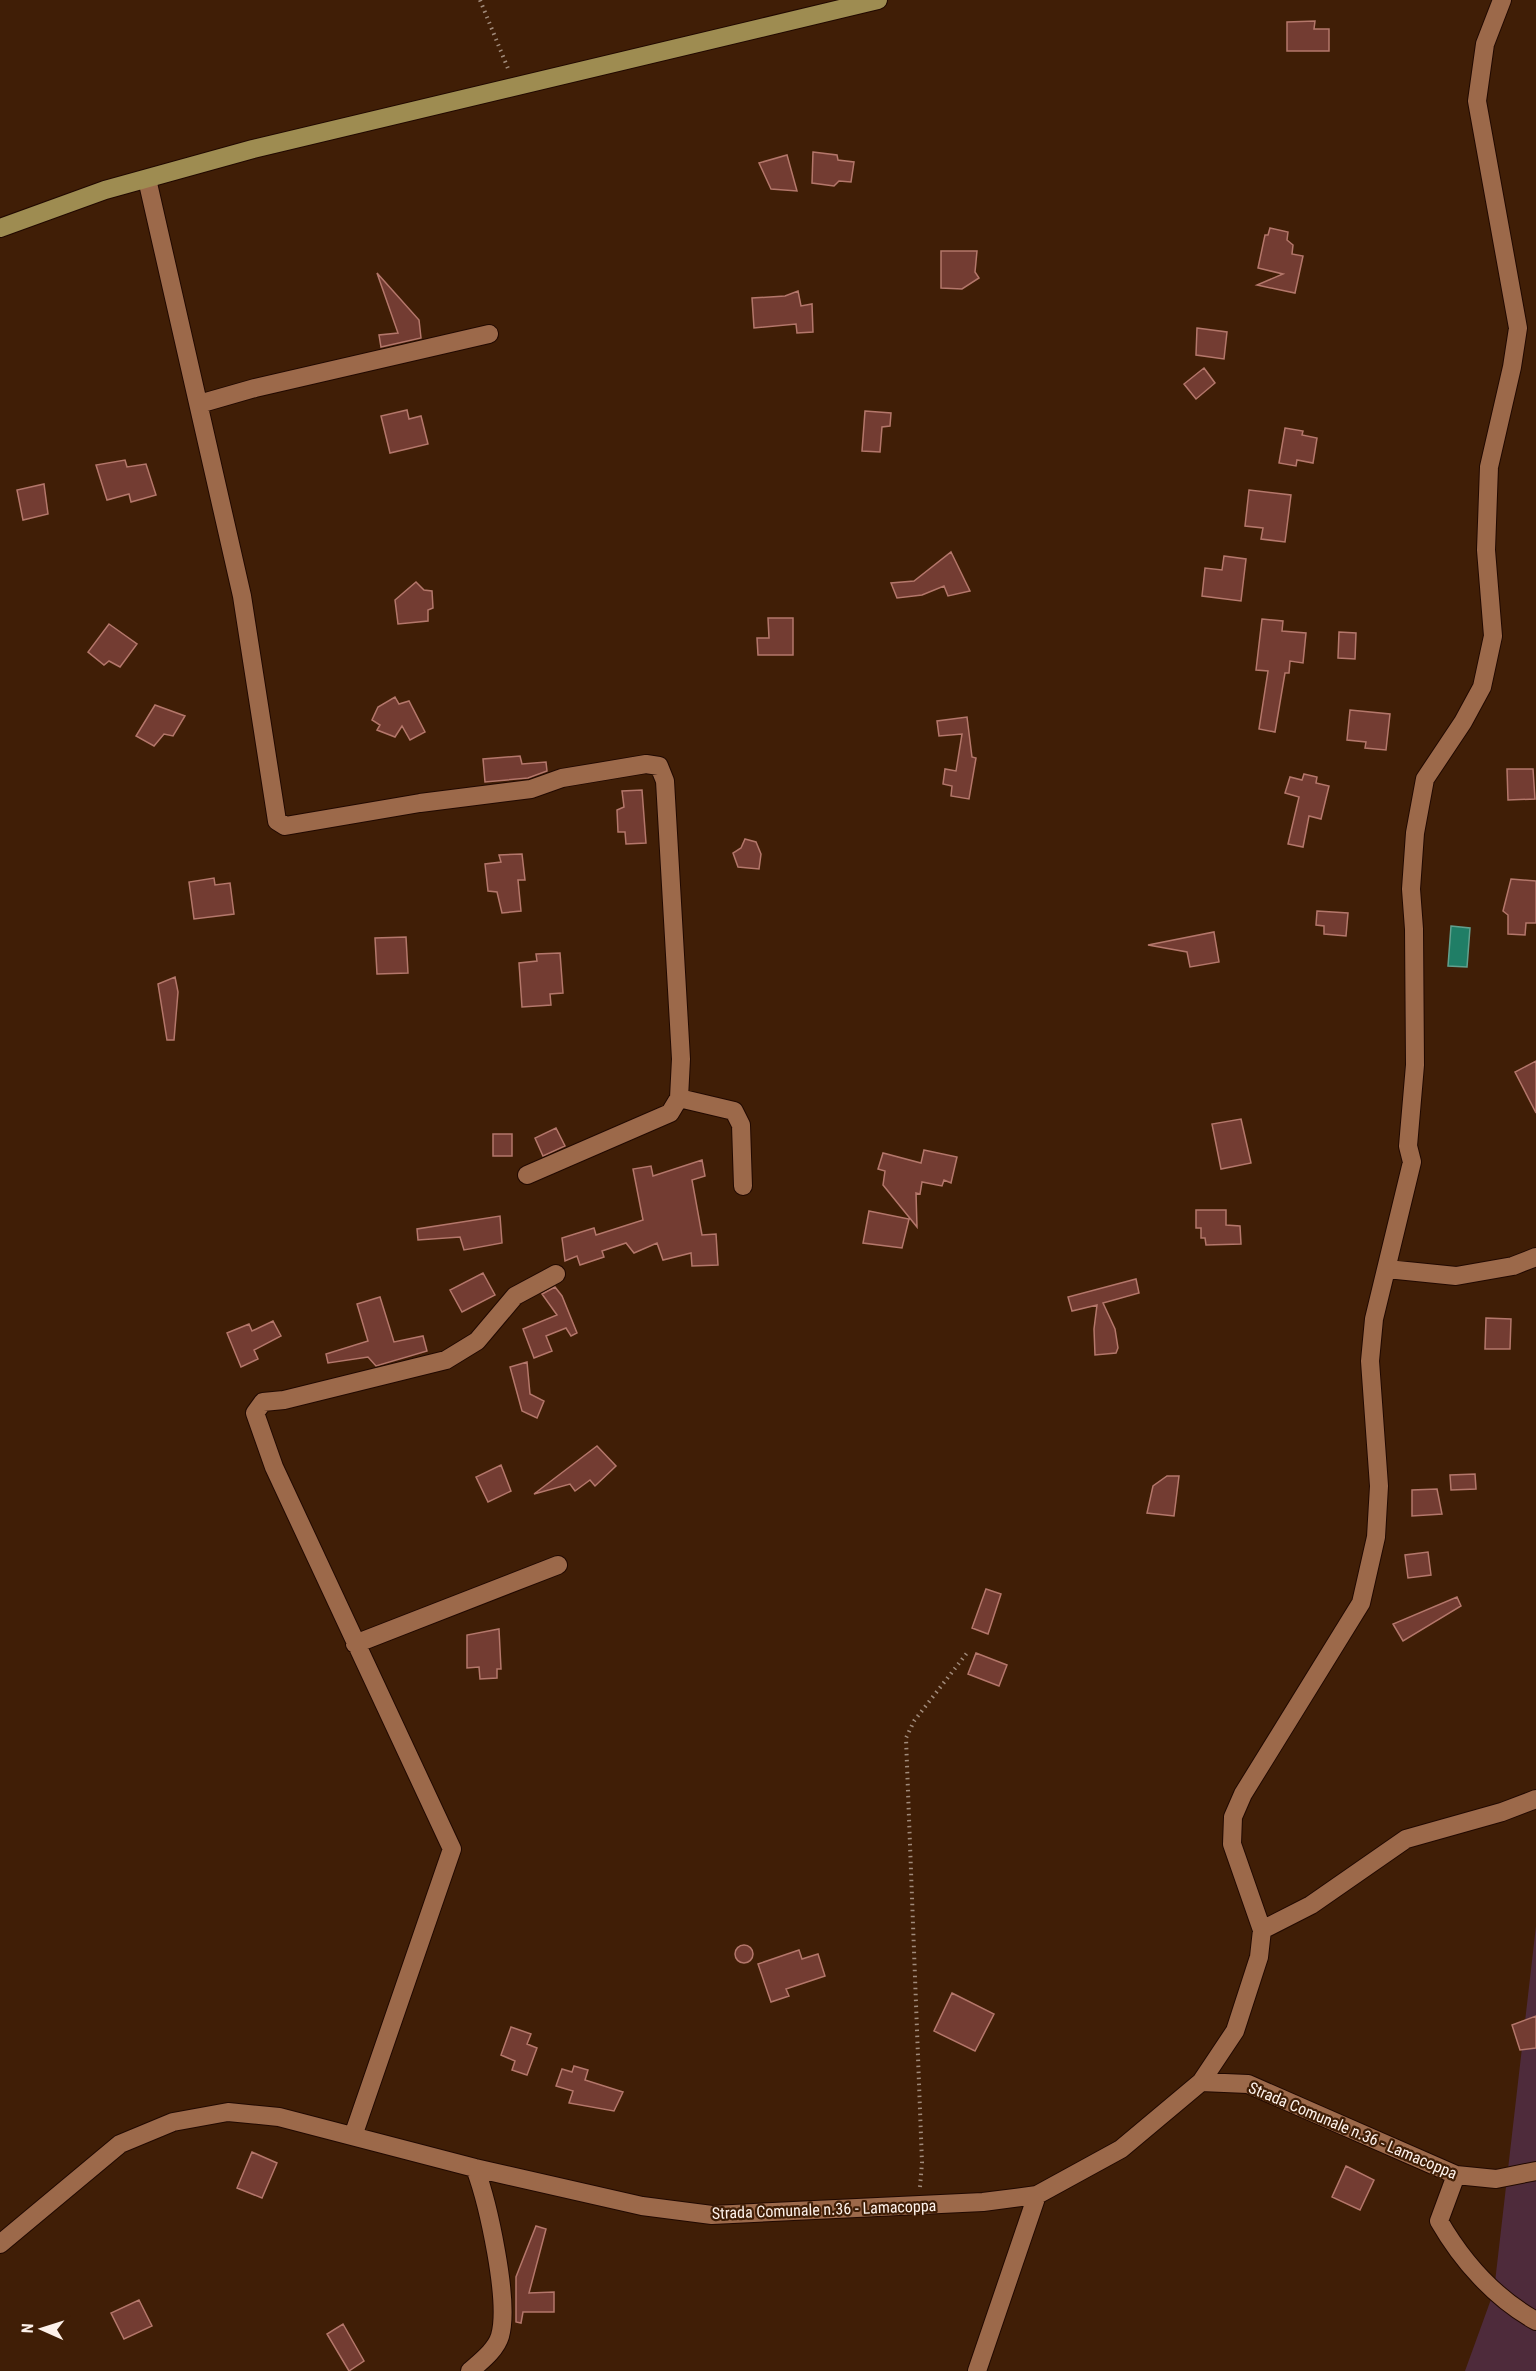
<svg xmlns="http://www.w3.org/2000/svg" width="1536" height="2371" font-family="'Roboto Condensed',sans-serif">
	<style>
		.green { fill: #4e2b3b }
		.water { fill: #207e66; stroke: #62a08e; stroke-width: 1.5 }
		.building { fill: #733c32; stroke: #b4776b; stroke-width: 1.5 }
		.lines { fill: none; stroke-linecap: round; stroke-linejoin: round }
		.minor-casing { stroke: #210900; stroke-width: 20 }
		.major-casing { stroke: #210900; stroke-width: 20 }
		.path { stroke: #a18b7b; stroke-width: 4; stroke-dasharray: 1.5 4.5; stroke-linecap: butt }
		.minor { stroke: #9c694a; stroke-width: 18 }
		.major { stroke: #9e8c51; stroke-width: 18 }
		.labels { text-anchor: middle; stroke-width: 4.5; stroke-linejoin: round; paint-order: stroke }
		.street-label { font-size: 16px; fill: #fdf1ea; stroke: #401e06 }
	</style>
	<rect width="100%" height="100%" fill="#401e06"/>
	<path class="green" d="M 1536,1926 L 1536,2371 L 1465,2371 L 1494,2291 Z"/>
	<path class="water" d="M 1451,926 L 1470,928 L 1467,967 L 1448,966 Z"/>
	<path class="building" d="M 1315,21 L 1314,29 L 1329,29 L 1329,51 L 1287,51 L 1287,22 Z
		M 813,152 L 837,155 L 838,160 L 854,162 L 851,182 L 839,181 L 834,186 L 812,183 Z
		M 787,155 L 797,191 L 771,189 L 759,163 Z
		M 1270,228 L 1288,232 L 1287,240 L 1293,245 L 1292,254 L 1303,256 L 1295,293 L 1257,285 L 1283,274 L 1258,268 L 1265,235 L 1268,235 Z
		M 941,251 L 977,251 L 975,272 L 979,278 L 962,289 L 941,288 Z
		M 377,273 L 419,320 L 421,338 L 381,347 L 379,335 L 398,333 Z
		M 798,291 L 801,306 L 812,304 L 813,332 L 797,333 L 796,324 L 754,328 L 752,298 L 785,296 Z
		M 1197,328 L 1227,332 L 1224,359 L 1196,355 Z
		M 1204,368 L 1215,383 L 1196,399 L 1184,384 Z
		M 407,410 L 409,419 L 421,416 L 428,444 L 390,453 L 381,416 Z
		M 865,411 L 891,413 L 890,426 L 882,427 L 880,452 L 862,451 Z
		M 1285,428 L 1303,431 L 1302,435 L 1317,438 L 1313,463 L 1297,460 L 1296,466 L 1279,463 Z
		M 125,460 L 127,467 L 146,464 L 156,495 L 131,502 L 129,494 L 107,500 L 96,465 Z
		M 44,484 L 48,514 L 23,520 L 17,490 Z
		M 1249,490 L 1291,495 L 1285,542 L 1261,539 L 1263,528 L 1245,526 Z
		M 951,552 L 970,591 L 948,596 L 944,586 L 922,595 L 897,598 L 891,583 L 914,581 Z
		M 1224,556 L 1246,559 L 1241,601 L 1202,596 L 1205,568 L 1222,570 Z
		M 416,582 L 424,590 L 432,591 L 433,608 L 428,610 L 428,621 L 398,624 L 395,600 Z
		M 768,618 L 793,618 L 793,655 L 758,655 L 757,638 L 769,638 Z
		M 1262,619 L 1283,621 L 1282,631 L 1306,633 L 1303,663 L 1290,661 L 1289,673 L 1285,673 L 1275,732 L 1259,729 L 1268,671 L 1256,670 Z
		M 109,624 L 137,644 L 120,667 L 109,661 L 104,665 L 88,652 Z
		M 1339,632 L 1356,633 L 1355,659 L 1338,658 Z
		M 395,697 L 399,704 L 409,701 L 425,732 L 410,740 L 402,726 L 395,737 L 377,730 L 380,725 L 372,720 L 378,707 Z
		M 155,705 L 185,716 L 173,736 L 164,734 L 154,746 L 136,736 Z
		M 1350,710 L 1390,714 L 1386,750 L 1365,748 L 1366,742 L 1347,740 Z
		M 967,717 L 972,757 L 976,758 L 969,799 L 951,796 L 952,786 L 943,784 L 945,769 L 956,771 L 962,734 L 939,736 L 937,721 Z
		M 520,756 L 522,764 L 546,762 L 547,771 L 528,778 L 485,782 L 483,759 Z
		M 1507,769 L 1533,769 L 1535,799 L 1508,800 Z
		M 1304,774 L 1317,777 L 1316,783 L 1329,786 L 1321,819 L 1309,816 L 1303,847 L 1288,844 L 1299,797 L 1285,793 L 1290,777 L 1302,780 Z
		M 642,790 L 646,843 L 626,844 L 625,832 L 618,832 L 617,810 L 624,807 L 622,791 Z
		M 745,839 L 756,842 L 761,854 L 759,869 L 738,867 L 733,853 L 741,848 Z
		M 522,854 L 525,880 L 518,880 L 521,911 L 502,913 L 497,892 L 488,891 L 485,864 L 501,862 L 499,855 Z
		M 214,878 L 215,885 L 230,883 L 234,914 L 194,919 L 189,882 Z
		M 1511,879 L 1536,881 L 1536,923 L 1526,923 L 1525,935 L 1508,934 L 1508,915 L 1503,911 Z
		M 1317,911 L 1348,913 L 1346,936 L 1324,934 L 1324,926 L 1316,925 Z
		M 1214,932 L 1219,962 L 1190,967 L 1187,952 L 1148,945 Z
		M 406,937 L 408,973 L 377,974 L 375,938 Z
		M 560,953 L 563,993 L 550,994 L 551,1005 L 522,1007 L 519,963 L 537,961 L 536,954 Z
		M 175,977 L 178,992 L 174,1040 L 167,1040 L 158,984 Z
		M 1536,1061 L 1536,1113 L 1515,1072 Z
		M 1241,1119 L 1251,1163 L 1221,1169 L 1212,1124 Z
		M 556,1128 L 565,1146 L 543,1156 L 535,1138 Z
		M 493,1134 L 512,1134 L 512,1156 L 493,1156 Z
		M 924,1150 L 957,1157 L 951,1183 L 944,1180 L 942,1186 L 922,1182 L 920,1194 L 916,1193 L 917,1227 L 883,1185 L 885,1171 L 878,1169 L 883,1153 L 921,1163 Z
		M 702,1160 L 705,1176 L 692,1180 L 702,1235 L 716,1234 L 718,1265 L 692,1266 L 691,1253 L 663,1260 L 657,1243 L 634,1253 L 626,1243 L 602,1251 L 604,1257 L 580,1265 L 577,1256 L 565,1261 L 562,1238 L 594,1228 L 596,1235 L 643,1220 L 633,1169 L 651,1166 L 653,1176 Z
		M 1196,1210 L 1226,1210 L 1226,1225 L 1240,1226 L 1241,1244 L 1206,1245 L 1205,1238 L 1201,1238 L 1201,1228 L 1196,1228 Z
		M 869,1211 L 909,1219 L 902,1248 L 863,1243 Z
		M 500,1216 L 502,1243 L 464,1250 L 460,1237 L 418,1240 L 417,1229 Z
		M 483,1273 L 495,1295 L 462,1312 L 450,1290 Z
		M 1136,1279 L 1139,1293 L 1103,1303 L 1115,1329 L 1118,1348 L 1116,1353 L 1095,1355 L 1094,1329 L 1097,1305 L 1072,1311 L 1068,1297 Z
		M 555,1287 L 562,1296 L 577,1333 L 571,1336 L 566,1328 L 546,1336 L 552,1351 L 534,1358 L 523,1329 L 557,1315 L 542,1294 Z
		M 380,1297 L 394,1342 L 423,1336 L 427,1351 L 376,1366 L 368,1357 L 328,1363 L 326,1354 L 368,1341 L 357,1304 Z
		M 1486,1318 L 1511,1319 L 1510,1349 L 1485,1349 Z
		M 273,1321 L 281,1336 L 254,1350 L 258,1359 L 241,1367 L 227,1333 L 249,1324 L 252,1331 Z
		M 527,1362 L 530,1394 L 544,1401 L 537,1418 L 522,1411 L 510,1367 Z
		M 597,1446 L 616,1466 L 595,1486 L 590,1480 L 575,1491 L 570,1484 L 534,1494 Z
		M 501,1465 L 511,1491 L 488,1502 L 476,1477 Z
		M 1475,1474 L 1476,1489 L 1451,1490 L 1450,1475 Z
		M 1167,1476 L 1179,1476 L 1174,1516 L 1147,1513 L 1153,1486 Z
		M 1437,1489 L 1442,1514 L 1412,1516 L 1412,1490 Z
		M 1428,1552 L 1431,1575 L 1408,1578 L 1405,1555 Z
		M 986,1589 L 1001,1594 L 988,1634 L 972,1628 Z
		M 1457,1597 L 1461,1606 L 1403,1641 L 1393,1624 Z
		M 499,1629 L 501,1669 L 497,1669 L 497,1678 L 480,1679 L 479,1667 L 467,1668 L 467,1635 Z
		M 976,1653 L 1007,1665 L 999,1686 L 968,1674 Z
		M735 1954a9 9 0 1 1 18 0a9 9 0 1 1-18 0Z
		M 799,1950 L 802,1959 L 818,1954 L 825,1976 L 786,1989 L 789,1996 L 771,2002 L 758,1964 Z
		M 952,1993 L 994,2014 L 975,2051 L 934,2031 Z
		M 1536,2016 L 1536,2048 L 1520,2050 L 1512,2025 Z
		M 511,2027 L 531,2034 L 527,2044 L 537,2048 L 527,2075 L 512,2070 L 515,2061 L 501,2055 Z
		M 574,2066 L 588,2070 L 585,2080 L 623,2092 L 614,2111 L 569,2103 L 573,2091 L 556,2086 L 562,2069 L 572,2072 Z
		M 252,2152 L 277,2163 L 262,2198 L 237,2188 Z
		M 1346,2166 L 1374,2180 L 1360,2210 L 1332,2197 Z
		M 536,2226 L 546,2229 L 529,2293 L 554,2292 L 554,2312 L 523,2312 L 521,2323 L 516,2322 L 516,2277 Z
		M 139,2300 L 152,2326 L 124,2339 L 111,2313 Z
		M 343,2324 L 364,2361 L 349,2371 L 327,2334 Z"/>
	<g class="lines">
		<defs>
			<path id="minor" d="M 147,179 L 242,596 L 277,821 L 285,826 L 420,803 L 531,789 L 562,778 L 646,764 L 659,766 L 665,781 L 681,1059 L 679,1098 L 670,1113 L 527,1175
				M 199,404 L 255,388 L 489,334
				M 679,1098 L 734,1111 L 741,1125 L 743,1186
				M 1387,1269 L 1456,1276 L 1513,1266 L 1536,1257
				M 355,1644 L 558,1565
				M 1262,1930 L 1311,1905 L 1406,1839 L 1502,1812 L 1536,1799
				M 1201,2082 L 1248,2084 L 1456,2175 L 1496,2179 L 1536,2171
				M 353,2136 L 452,1849 L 274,1467 L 255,1413 L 263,1402 L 284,1400 L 446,1360 L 477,1341 L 515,1296 L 556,1274
				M 1456,2175 L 1439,2221 C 1462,2261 1495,2298 1536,2321
				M 0,2244 L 120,2144 L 173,2122 L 228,2112 L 279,2117 L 475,2168 L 642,2206 L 712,2215 L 983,2202 L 1037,2195 L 1121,2149 L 1201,2082 L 1235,2031 L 1259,1957 L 1262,1930 L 1232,1844 L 1233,1817 L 1243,1794 L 1361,1603 L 1376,1537 L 1379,1486 L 1370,1361 L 1374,1319 L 1412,1162 L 1408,1146 L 1415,1065 L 1414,929 L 1411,889 L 1415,833 L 1425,779 L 1463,722 L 1482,687 L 1493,636 L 1486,550 L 1489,467 L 1512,367 L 1518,328 L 1477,101 L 1485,44 L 1502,0
				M 470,2371 C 480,2362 496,2350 500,2336 C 510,2301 488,2203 475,2168
				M 977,2371 L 1037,2195"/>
			<path id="major" d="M 0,228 L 105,190 L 253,149 L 878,0"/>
		</defs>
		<use href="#minor" class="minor-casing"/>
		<use href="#major" class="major-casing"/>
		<path class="path" d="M 480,0 L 509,71
			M 920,2187 L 922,2163 L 906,1738 L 914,1721 L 967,1653"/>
		<use href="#minor" class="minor"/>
		<use href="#major" class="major"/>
	</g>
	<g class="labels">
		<g class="street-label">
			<text transform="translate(1353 2130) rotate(23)" y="6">Strada Comunale n.36 - Lamacoppa</text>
			<text transform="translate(824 2209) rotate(-2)" y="6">Strada Comunale n.36 - Lamacoppa</text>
		</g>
	</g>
	<g transform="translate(42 2329) rotate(273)" stroke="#401e06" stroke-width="4.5" paint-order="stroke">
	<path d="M0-4.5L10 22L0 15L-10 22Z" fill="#fdf1ea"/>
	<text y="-9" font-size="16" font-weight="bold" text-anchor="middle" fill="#fdf1ea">N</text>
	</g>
</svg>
